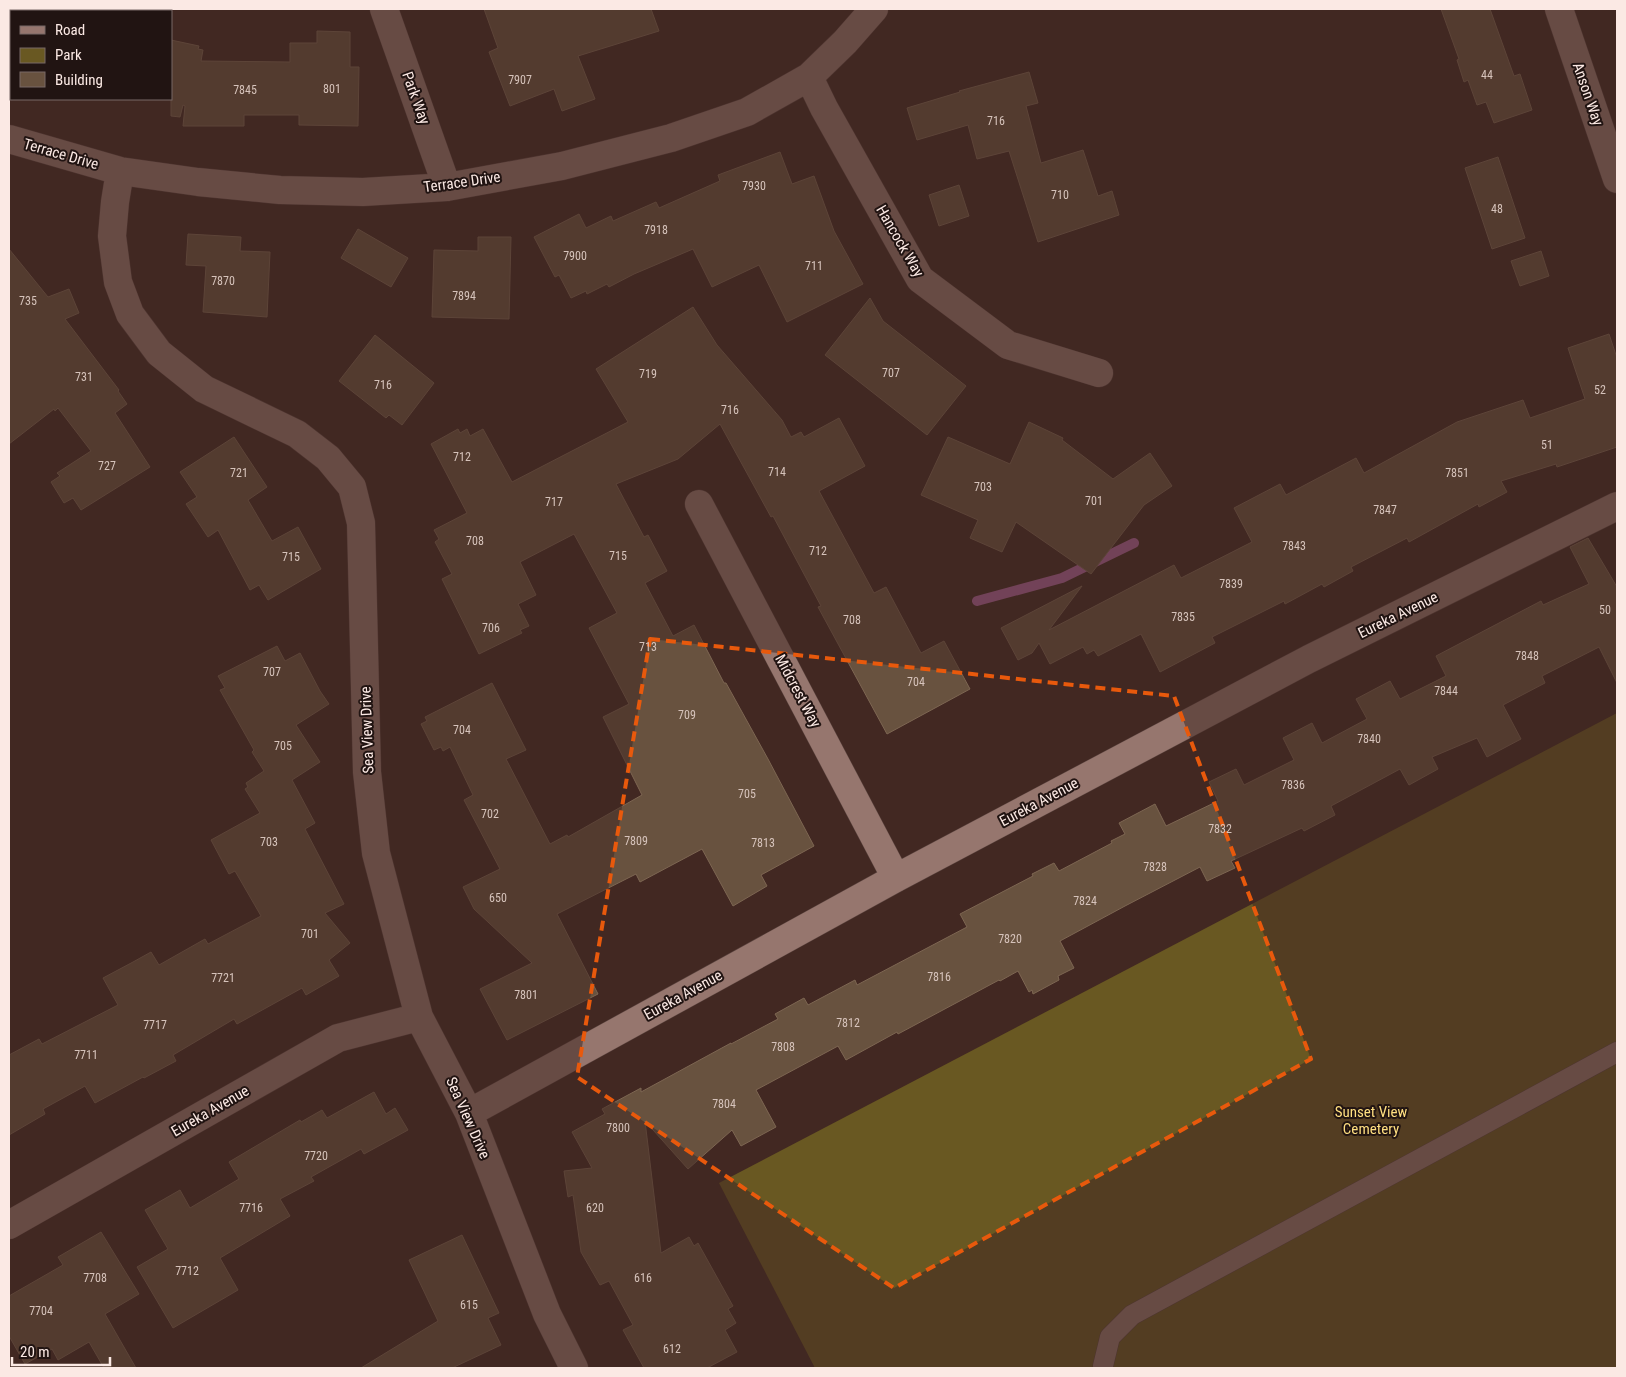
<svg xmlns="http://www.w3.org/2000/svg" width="1626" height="1377" font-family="'Roboto Condensed',sans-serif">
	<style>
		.green { fill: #695822 }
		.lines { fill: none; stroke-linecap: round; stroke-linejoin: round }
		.stream { stroke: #ad639a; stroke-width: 10 }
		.building { fill: #68523f; stroke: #7d6652 }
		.lane-casing { stroke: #5b443f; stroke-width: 21 }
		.street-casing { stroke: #5b443f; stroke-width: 29 }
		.lane { stroke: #96766e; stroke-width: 20 }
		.street { stroke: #96766e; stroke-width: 28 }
		.marked { fill: none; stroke: #e8590c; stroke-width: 4; stroke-dasharray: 10 6; stroke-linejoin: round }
		.labels { text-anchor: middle; stroke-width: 4; stroke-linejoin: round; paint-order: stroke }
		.number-label { font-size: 12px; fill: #d6c3bb }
		.street-label { font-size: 15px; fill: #fbe9e4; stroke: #211412 }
		.park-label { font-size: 15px; fill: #ffdf81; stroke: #211412 }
	</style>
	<rect width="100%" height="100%" fill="#422822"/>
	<path class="green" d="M 1617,713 L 1617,1368 L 815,1368 L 719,1183 Z"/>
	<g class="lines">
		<path class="stream" d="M 977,601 L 1062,578 L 1134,543"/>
	</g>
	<path class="building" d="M 484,9 L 651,9 L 659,31 L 578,56 L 595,99 L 562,111 L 554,89 L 510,106 L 489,52 L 498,48 Z
		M 1441,9 L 1490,9 L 1514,76 L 1520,74 L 1532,110 L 1494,123 L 1486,102 L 1477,105 L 1468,80 L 1464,82 L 1457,60 L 1459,59 Z
		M 317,31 L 350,32 L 350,67 L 359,67 L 358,126 L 299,125 L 299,115 L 244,115 L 244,126 L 183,126 L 185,106 L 183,105 L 180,117 L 171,116 L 171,40 L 199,46 L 198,49 L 203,50 L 201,61 L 290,62 L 290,43 L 317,43 Z
		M 1029,72 L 1038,103 L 1026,106 L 1041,163 L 1083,150 L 1098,196 L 1112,191 L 1119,215 L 1038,242 L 1009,151 L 977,159 L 968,125 L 917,140 L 907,108 L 960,92 L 959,91 Z
		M 780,152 L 792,184 L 814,176 L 834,231 L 863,284 L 787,322 L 759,265 L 712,287 L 693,249 L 634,274 L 609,287 L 607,284 L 587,294 L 586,291 L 571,298 L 559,275 L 555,277 L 534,237 L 579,214 L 586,228 L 611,216 L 613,221 L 656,202 L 659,208 L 720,181 L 718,175 Z
		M 1498,157 L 1525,238 L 1492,249 L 1465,168 Z
		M 959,185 L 969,216 L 939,226 L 929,195 Z
		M 358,229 L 408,258 L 391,287 L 341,258 Z
		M 188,234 L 241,237 L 240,251 L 270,252 L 267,317 L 203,312 L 206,266 L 186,265 Z
		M 478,237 L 511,237 L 509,319 L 432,317 L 434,250 L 478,251 Z
		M 9,249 L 48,297 L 69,289 L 79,313 L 65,319 L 119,390 L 118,391 L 127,404 L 115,413 L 150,467 L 81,510 L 73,498 L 64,503 L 51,482 L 60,476 L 57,473 L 91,451 L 58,408 L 55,411 L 54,409 L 9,444 Z
		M 1541,251 L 1549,276 L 1520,286 L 1511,261 Z
		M 870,298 L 883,321 L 966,386 L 927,435 L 825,355 Z
		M 693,307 L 717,345 L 782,420 L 791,437 L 801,432 L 804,437 L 839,418 L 865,466 L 819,491 L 874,593 L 886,587 L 921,653 L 944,641 L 970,689 L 887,734 L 818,607 L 821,606 L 773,516 L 771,517 L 720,424 L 678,459 L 616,484 L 644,537 L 648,535 L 667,571 L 645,583 L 673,636 L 694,625 L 724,683 L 726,683 L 768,759 L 814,846 L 761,875 L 767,886 L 733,906 L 702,849 L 640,882 L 636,874 L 557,914 L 598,994 L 507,1040 L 480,989 L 532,963 L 474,909 L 463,887 L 500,869 L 464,800 L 473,795 L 450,747 L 443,751 L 441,747 L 434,750 L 421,724 L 427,721 L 425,717 L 492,683 L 526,750 L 506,759 L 550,844 L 567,835 L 568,837 L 642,795 L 603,717 L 629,704 L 589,628 L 617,613 L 574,534 L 520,562 L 536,595 L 518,604 L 529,626 L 520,630 L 522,633 L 479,654 L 442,579 L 452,574 L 435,542 L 439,539 L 434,530 L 467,513 L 431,444 L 458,429 L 460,433 L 467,429 L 470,436 L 483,429 L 512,482 L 628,422 L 596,369 Z
		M 1609,334 L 1617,358 L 1617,447 L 1557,467 L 1556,464 L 1501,481 L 1507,492 L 1479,507 L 1478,504 L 1409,542 L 1407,538 L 1351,567 L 1353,571 L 1324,587 L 1322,584 L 1285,604 L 1284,601 L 1212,637 L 1215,643 L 1160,672 L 1141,634 L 1098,656 L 1094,650 L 1087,654 L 1083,647 L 1050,664 L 1039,643 L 1032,653 L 1018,660 L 1001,628 L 1082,586 L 1049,630 L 1174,565 L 1181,578 L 1252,542 L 1234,508 L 1280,484 L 1286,495 L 1356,458 L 1364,473 L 1457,422 L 1523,400 L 1530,418 L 1585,399 L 1568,348 Z
		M 375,335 L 434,383 L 402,425 L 389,415 L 386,418 L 339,381 Z
		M 1029,422 L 1063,438 L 1062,440 L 1113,479 L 1150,453 L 1172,486 L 1144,505 L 1091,574 L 1016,522 L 1002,552 L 970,538 L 978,520 L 921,495 L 948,437 L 1010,464 Z
		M 234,437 L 267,487 L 248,500 L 272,541 L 298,527 L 321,569 L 268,600 L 259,585 L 250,590 L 218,530 L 208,537 L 186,504 L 197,497 L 180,472 Z
		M 1588,538 L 1617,587 L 1617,683 L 1599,647 L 1542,676 L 1545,683 L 1503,705 L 1521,739 L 1487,757 L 1477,738 L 1432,757 L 1438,769 L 1409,785 L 1400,769 L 1331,806 L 1335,815 L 1304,831 L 1302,828 L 1231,861 L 1235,868 L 1207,881 L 1200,867 L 1125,906 L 1060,941 L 1074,968 L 1058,976 L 1059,980 L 1033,994 L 1032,990 L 1029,992 L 1018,971 L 1000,981 L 999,980 L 898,1034 L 897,1032 L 846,1060 L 838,1046 L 756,1090 L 776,1127 L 741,1146 L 732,1130 L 688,1169 L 645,1121 L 661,1253 L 689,1237 L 694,1246 L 698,1243 L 733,1306 L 728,1309 L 736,1323 L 725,1330 L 737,1352 L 707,1368 L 644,1368 L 623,1330 L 633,1325 L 609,1281 L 600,1285 L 581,1252 L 573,1195 L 568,1197 L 564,1171 L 592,1168 L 572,1132 L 605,1114 L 602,1109 L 641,1088 L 641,1092 L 731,1043 L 731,1044 L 778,1019 L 775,1014 L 804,998 L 808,1005 L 855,980 L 857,985 L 967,927 L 960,914 L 1033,876 L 1032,874 L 1054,863 L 1059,871 L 1112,843 L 1111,841 L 1125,834 L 1119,823 L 1155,804 L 1166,826 L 1218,801 L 1209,782 L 1236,769 L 1244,785 L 1294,760 L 1283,738 L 1312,723 L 1322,743 L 1367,719 L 1356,699 L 1390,681 L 1400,699 L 1446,676 L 1436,656 L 1541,601 L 1543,605 L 1589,584 L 1570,547 Z
		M 277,646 L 285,661 L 300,653 L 320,691 L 329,704 L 296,725 L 320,762 L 292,780 L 315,823 L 305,829 L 344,904 L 325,913 L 350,943 L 329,960 L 339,976 L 306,995 L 302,988 L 237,1024 L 234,1019 L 173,1055 L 176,1061 L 144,1078 L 143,1077 L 95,1103 L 85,1086 L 43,1109 L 45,1114 L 9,1135 L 9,1055 L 39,1039 L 42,1044 L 118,1005 L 103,978 L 133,962 L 151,952 L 159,965 L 205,939 L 208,944 L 261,916 L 235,871 L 229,874 L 211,840 L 260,813 L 245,789 L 248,787 L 246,783 L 264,771 L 252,752 L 254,750 L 220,690 L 225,688 L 218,676 Z
		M 374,1092 L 386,1114 L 395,1108 L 408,1130 L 364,1154 L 361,1149 L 311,1177 L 314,1181 L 280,1199 L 290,1216 L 220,1258 L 238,1290 L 173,1328 L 137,1267 L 168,1249 L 145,1210 L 180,1190 L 190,1208 L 239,1179 L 229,1162 L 300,1120 L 301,1122 L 322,1110 L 327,1118 Z
		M 101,1232 L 139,1294 L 105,1314 L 136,1368 L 104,1368 L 89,1342 L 58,1360 L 52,1349 L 25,1364 L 9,1336 L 9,1296 L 63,1265 L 58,1257 Z
		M 462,1235 L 499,1313 L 488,1318 L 501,1345 L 452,1368 L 361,1368 L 438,1321 L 409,1260 Z"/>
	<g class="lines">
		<defs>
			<path id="lane" d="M 1103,1366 L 1110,1337 L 1132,1315 L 1617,1052"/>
			<path id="street" d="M 384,9 L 447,187
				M 1559,9 L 1617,179
				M 809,77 L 824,108 L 920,279 L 1008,345 L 1099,373
				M 9,139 L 120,171 L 198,182 L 280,190 L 363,192 L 447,187 L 562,166 L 671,138 L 747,112 L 809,77 L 845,42 L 874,9
				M 120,171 L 115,202 L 112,236 L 118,282 L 130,314 L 159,353 L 204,389 L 297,434 L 328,458 L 352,487 L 361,523 L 367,772 L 376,853 L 419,1017 L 469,1113 L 547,1314 L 574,1368
				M 699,504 L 896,878
				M 469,1113 L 896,878 L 1309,659 L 1617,506
				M 9,1225 L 338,1038 L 419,1017"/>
		</defs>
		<use href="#lane" class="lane-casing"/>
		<use href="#street" class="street-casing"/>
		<use href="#lane" class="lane"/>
		<use href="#street" class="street"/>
	</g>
	<path d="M0 0H1626V1377H0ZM 650,639 L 1174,696 L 1311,1059 L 894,1288 L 577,1077 Z" fill="#422822" fill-opacity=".55" fill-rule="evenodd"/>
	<path class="marked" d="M 650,639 L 1174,696 L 1311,1059 L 894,1288 L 577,1077 Z"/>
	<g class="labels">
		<g class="number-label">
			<text x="1487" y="79">44</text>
			<text x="520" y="84">7907</text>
			<text x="332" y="93">801</text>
			<text x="245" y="94">7845</text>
			<text x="996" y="125">716</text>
			<text x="754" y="190">7930</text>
			<text x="1060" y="199">710</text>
			<text x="1497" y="213">48</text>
			<text x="656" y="234">7918</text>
			<text x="575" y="260">7900</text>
			<text x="814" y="270">711</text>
			<text x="223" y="285">7870</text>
			<text x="464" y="300">7894</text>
			<text x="28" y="305">735</text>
			<text x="891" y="377">707</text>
			<text x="648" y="378">719</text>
			<text x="84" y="381">731</text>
			<text x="383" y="389">716</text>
			<text x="1600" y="394">52</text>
			<text x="730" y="414">716</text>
			<text x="1547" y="449">51</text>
			<text x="462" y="461">712</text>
			<text x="107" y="470">727</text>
			<text x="777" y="476">714</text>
			<text x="239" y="477">721</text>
			<text x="1457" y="477">7851</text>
			<text x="983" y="491">703</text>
			<text x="1094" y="505">701</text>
			<text x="554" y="506">717</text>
			<text x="1385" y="514">7847</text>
			<text x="475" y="545">708</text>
			<text x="1294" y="550">7843</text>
			<text x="818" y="555">712</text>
			<text x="618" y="560">715</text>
			<text x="291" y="561">715</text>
			<text x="1231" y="588">7839</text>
			<text x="1605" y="614">50</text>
			<text x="1183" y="621">7835</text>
			<text x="852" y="624">708</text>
			<text x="491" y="632">706</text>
			<text x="648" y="651">713</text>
			<text x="1527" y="660">7848</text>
			<text x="272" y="676">707</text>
			<text x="916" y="686">704</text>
			<text x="1446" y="695">7844</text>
			<text x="687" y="719">709</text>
			<text x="462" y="734">704</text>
			<text x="1369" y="743">7840</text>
			<text x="283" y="750">705</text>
			<text x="1293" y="789">7836</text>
			<text x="747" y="798">705</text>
			<text x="490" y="818">702</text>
			<text x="1220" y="833">7832</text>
			<text x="636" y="845">7809</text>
			<text x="269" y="846">703</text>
			<text x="763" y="847">7813</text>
			<text x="1155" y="871">7828</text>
			<text x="498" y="902">650</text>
			<text x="1085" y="905">7824</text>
			<text x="310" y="938">701</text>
			<text x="1010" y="943">7820</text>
			<text x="939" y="981">7816</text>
			<text x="223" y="982">7721</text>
			<text x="526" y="999">7801</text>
			<text x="848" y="1027">7812</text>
			<text x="155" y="1029">7717</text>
			<text x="783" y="1051">7808</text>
			<text x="86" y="1059">7711</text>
			<text x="724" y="1108">7804</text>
			<text x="618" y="1132">7800</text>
			<text x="316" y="1160">7720</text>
			<text x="251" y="1212">7716</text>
			<text x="595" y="1212">620</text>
			<text x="187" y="1275">7712</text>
			<text x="95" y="1282">7708</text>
			<text x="643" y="1282">616</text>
			<text x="469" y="1309">615</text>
			<text x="41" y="1315">7704</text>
			<text x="672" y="1353">612</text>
		</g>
		<g class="street-label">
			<text transform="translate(1588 94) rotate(71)" y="5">Anson Way</text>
			<text transform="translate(416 98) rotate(70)" y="5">Park Way</text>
			<text transform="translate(61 154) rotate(16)" y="5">Terrace Drive</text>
			<text transform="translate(462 182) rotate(-8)" y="5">Terrace Drive</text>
			<text transform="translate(900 241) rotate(60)" y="5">Hancock Way</text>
			<text transform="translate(1398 615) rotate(-26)" y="5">Eureka Avenue</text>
			<text transform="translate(798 691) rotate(62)" y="5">Midcrest Way</text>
			<text transform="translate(367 730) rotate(-92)" y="5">Sea View Drive</text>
			<text transform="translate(1039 802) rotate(-28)" y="5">Eureka Avenue</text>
			<text transform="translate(683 995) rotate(-29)" y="5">Eureka Avenue</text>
			<text transform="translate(210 1111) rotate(-30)" y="5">Eureka Avenue</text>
			<text transform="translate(468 1118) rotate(66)" y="5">Sea View Drive</text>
		</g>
		<g class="park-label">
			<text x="1371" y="1117">Sunset View<tspan x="1371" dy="17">Cemetery</tspan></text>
		</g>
	</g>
	<rect width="1626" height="1377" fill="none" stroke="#fbe9e4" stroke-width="20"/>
	<rect x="10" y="10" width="162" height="90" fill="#211412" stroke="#786966"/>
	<rect x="20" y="26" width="25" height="8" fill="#96766e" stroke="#786966"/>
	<text x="55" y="35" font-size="15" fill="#fbe9e4">Road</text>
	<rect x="20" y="48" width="25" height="15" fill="#695822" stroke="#786966"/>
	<text x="55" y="60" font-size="15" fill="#fbe9e4">Park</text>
	<rect x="20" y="72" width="25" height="15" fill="#68523f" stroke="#786966"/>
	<text x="55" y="85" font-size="15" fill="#fbe9e4">Building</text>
	<path d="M12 1357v8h98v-8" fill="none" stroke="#fbe9e4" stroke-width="2.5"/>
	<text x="20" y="1357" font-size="15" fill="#fbe9e4" stroke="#211412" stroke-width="4" paint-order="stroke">20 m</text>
</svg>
